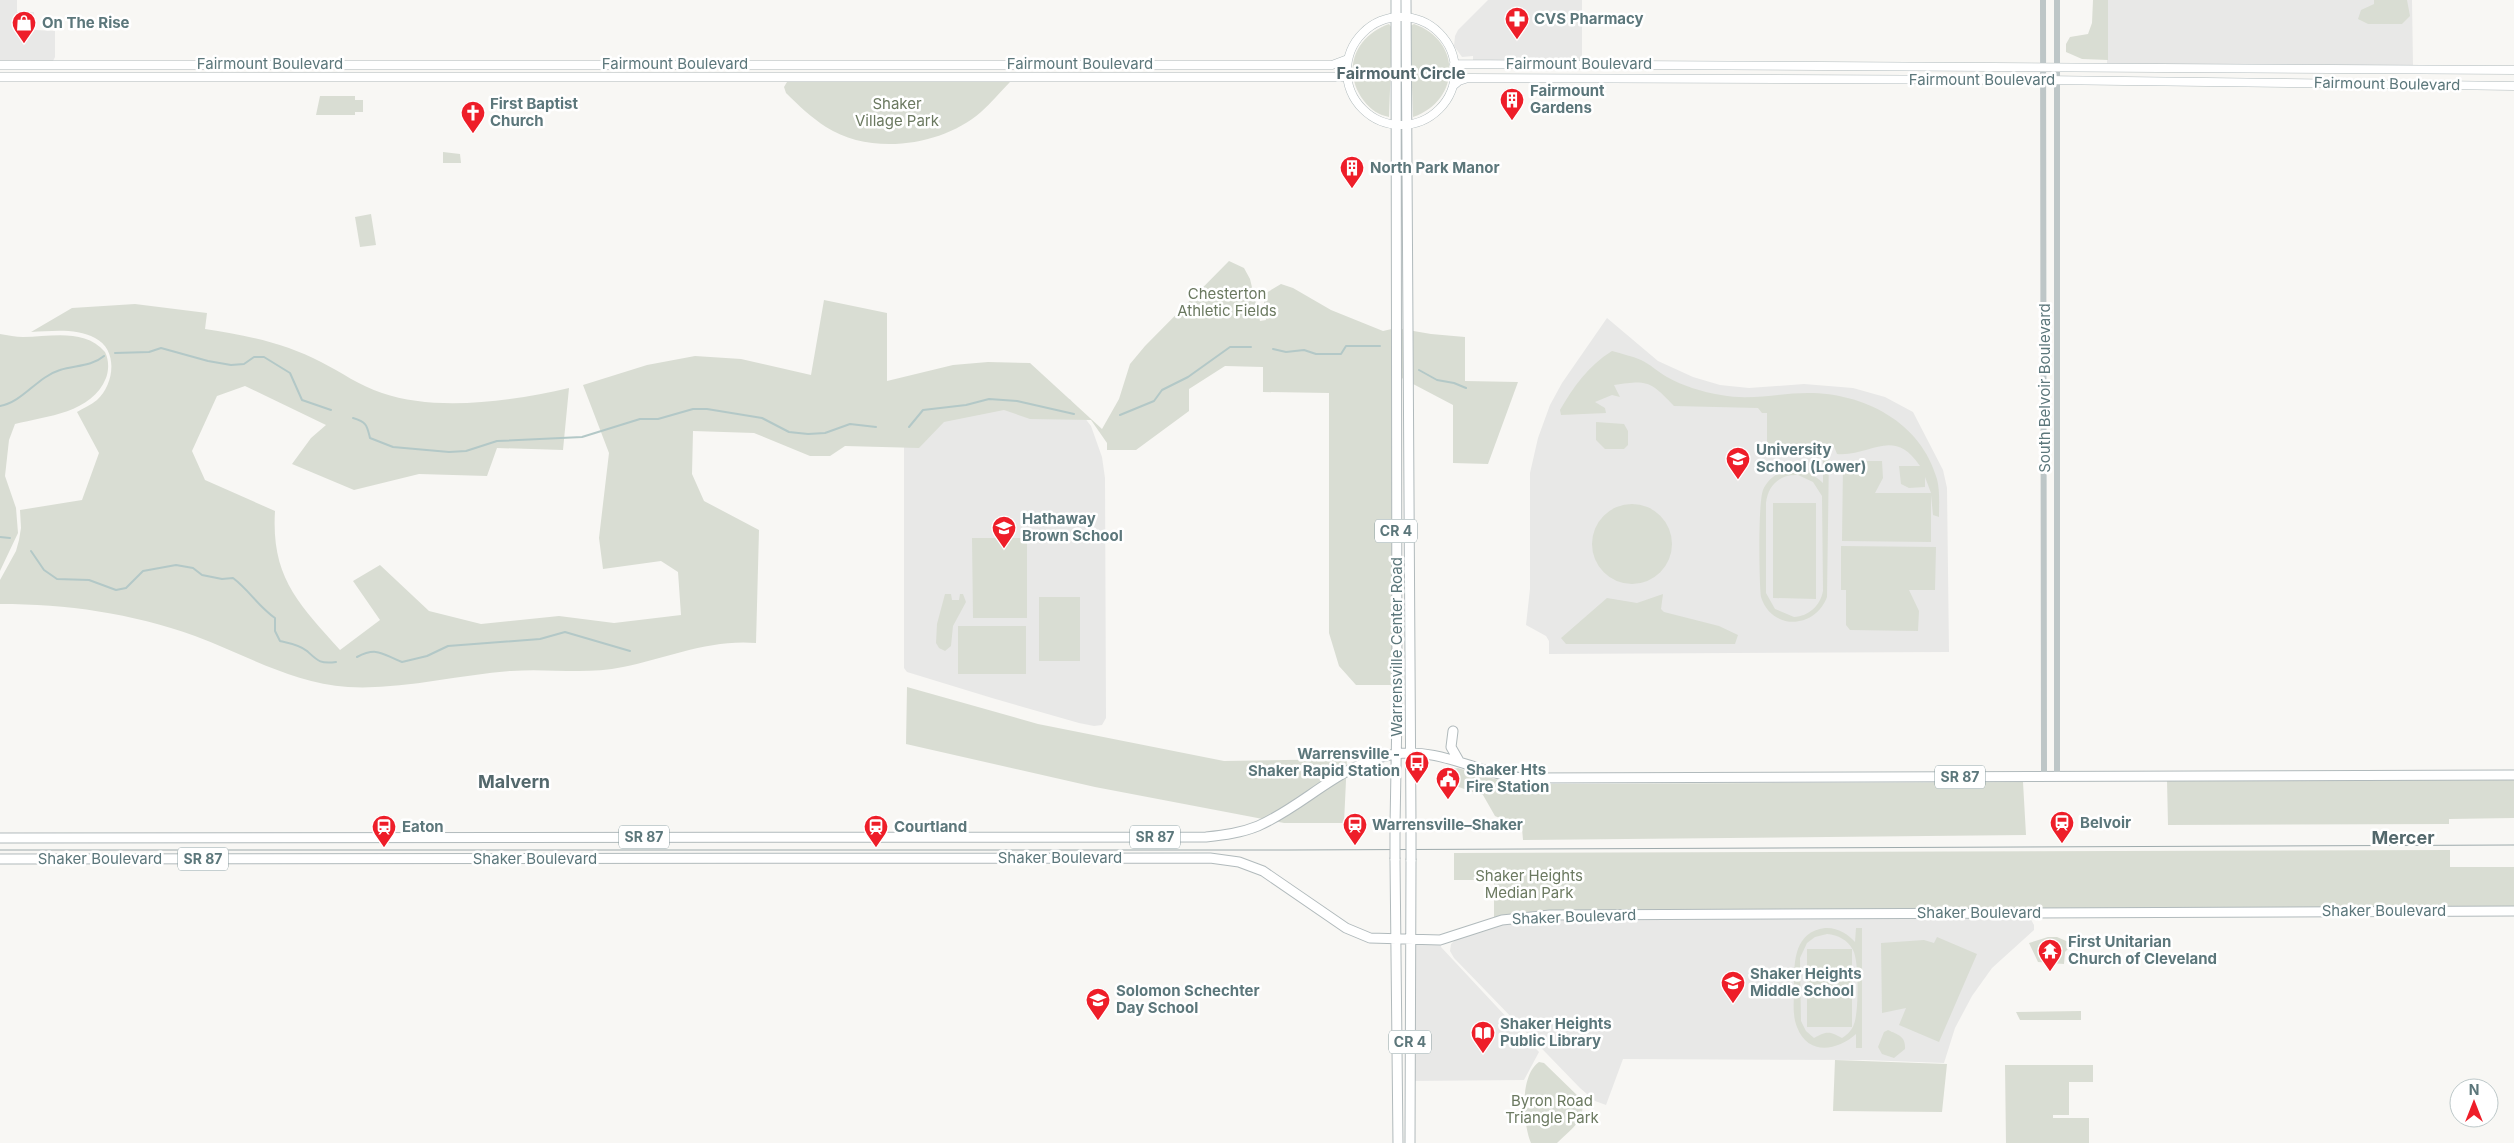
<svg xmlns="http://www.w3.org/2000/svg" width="2514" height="1143" font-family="Inter,sans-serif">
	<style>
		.built { fill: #e8e8e7 }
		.green { fill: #d9ddd3; fill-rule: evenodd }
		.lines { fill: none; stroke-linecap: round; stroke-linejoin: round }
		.stream { stroke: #b3c8c7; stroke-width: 2 }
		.secondary-casing { stroke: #b0babc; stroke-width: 9 }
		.primary-casing { stroke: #b1babc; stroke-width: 11 }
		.tertiary { stroke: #bdc6c7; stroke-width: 6 }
		.secondary { stroke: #fff; stroke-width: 8 }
		.primary { stroke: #fff; stroke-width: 9 }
		.tram { stroke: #9daaac; stroke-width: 1 }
		.primary-bridge-casing { stroke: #b1babc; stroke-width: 11; stroke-linecap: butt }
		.primary-bridge { stroke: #fff; stroke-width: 9 }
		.labels { text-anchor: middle; stroke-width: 5; stroke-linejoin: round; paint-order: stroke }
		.shield { fill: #fff; stroke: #8da0a3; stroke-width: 1 }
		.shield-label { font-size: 14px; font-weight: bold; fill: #5c777b }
		.poi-label { font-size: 15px; font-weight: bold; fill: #5c777b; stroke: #fff; text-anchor: start }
		.street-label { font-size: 15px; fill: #5c777b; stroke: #fff }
		.park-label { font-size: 15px; fill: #6b7960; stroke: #fff }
		.neighbourhood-label { font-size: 16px; font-weight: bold; fill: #53686c; stroke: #fff }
		.quarter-label { font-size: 18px; font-weight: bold; fill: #53686c; stroke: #fff }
	</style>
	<rect width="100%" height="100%" fill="#f8f7f4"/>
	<path class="built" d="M 0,0 L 17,0 L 17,12 L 34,12 L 35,30 L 55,31 L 55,57 L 53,61 L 0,62 Z
		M 1488,0 L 1582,0 L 1582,62 L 1473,61 L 1473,56 L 1462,57 L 1454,46 L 1455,36 L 1458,30 Z
		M 2108,0 L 2412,0 L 2413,66 L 2107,64 Z
		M 1607,318 L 1658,361 L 1693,377 L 1720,385 L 1749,388 L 1804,384 L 1853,388 L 1885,397 L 1913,412 L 1943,470 L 1947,488 L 1949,652 L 1549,654 L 1549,641 L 1546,636 L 1526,625 L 1530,589 L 1530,473 L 1538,438 L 1550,405 L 1562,383 Z
		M 904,391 L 1070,399 L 1091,426 L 1102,457 L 1105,478 L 1106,718 L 1102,725 L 1094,726 L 1079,723 L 992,698 L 907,672 L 904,668 Z
		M 2029,916 L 2034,925 L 2034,930 L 1992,968 L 1972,996 L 1955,1028 L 1944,1063 L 1865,1060 L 1623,1059 L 1606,1105 L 1595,1101 L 1580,1088 L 1454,958 L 1450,951 L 1451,944 L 1456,939 L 1484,928 L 1524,919 Z
		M 1440,940 L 1441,947 L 1539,1052 L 1524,1080 L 1410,1081 L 1411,941 Z"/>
	<path class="green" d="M 2093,0 L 2108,0 L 2108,60 L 2082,59 L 2066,52 L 2066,44 L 2070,37 L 2088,34 L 2092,23 Z
		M 2374,0 L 2407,0 L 2410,16 L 2402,24 L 2368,24 L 2358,19 L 2361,10 L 2374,4 Z
		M 1389,24 L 1392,28 L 1392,35 L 1389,117 C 1379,115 1371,110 1364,101 C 1341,71 1355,36 1389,24 Z
		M 1414,24 C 1463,41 1460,101 1413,117 L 1410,26 Z
		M 787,82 L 1010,82 C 1000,92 991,103 981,112 C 942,146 871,156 826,127 C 812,118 798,105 786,93 L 784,87 Z
		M 320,96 L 355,96 L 355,100 L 363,100 L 363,112 L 355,112 L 355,115 L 316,115 Z
		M 443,152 L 460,154 L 461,163 L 443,163 Z
		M 371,214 L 376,245 L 360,247 L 355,217 Z
		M 1229,261 L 1244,268 L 1250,279 L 1260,321 L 1266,320 L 1264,302 L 1266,293 L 1281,284 L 1293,288 L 1331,310 L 1383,331 L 1396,328 L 1431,334 L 1465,337 L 1465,381 L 1518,382 L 1488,464 L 1453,463 L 1453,405 L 1396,375 L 1397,685 L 1356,685 L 1339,666 L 1329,633 L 1329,393 L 1263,392 L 1263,367 L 1225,366 L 1189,389 L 1189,411 L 1136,450 L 1107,450 L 1107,443 L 1091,420 L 1030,419 L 1004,410 L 944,422 L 919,448 L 845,446 L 830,456 L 810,456 L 754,433 L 693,431 L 692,474 L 704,501 L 759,530 L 756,643 C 710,639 667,658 623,667 C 586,675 548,668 511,671 C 457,675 402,690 348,687 C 292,683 246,655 195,636 C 131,613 67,604 0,604 L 0,580 L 16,551 L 19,540 L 21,528 L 20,510 L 82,500 L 99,453 L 77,412 C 83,408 91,405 97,400 C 114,385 119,350 95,338 C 77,328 52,331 31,332 L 72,308 L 135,304 L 207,313 L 205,329 C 245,335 285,343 321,362 C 341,372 360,386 382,393 C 437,412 513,401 569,388 L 563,450 L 497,448 L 487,476 L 419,474 L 354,490 L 292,464 L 311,438 L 326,425 L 245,386 L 217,396 L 192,451 L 205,480 L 275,511 C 271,577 298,603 340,650 L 380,620 L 353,581 L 380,565 L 429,611 L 481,624 L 559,616 L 614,623 L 681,615 L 678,572 L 661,561 L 603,569 L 599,538 L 609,453 L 583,385 L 647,365 L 695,356 L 741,359 L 811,375 L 824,300 L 887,313 L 887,381 L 953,365 L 988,362 L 1030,363 L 1102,429 L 1119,399 L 1130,364 L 1145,346 Z
		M 0,334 C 8,335 16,337 23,337 C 51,337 84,328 105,352 C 109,360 109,370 106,378 C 92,413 47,416 15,424 L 9,440 L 5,476 L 16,508 L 18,533 L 0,571 Z
		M 1612,351 C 1622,354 1632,356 1641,360 C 1650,364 1658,372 1667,377 C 1683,386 1702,392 1721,395 C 1751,401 1778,393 1808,393 C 1864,393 1921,422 1937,479 C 1940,491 1939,505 1939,517 L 1933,515 L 1931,495 L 1931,542 L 1842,541 L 1843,465 L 1846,461 L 1882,461 L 1883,478 L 1875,493 L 1931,493 L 1925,477 L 1925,487 L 1909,488 L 1901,484 L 1899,466 L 1920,466 C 1893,426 1871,457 1837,454 L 1833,444 L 1767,444 L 1767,413 L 1762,413 L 1758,408 L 1674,406 C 1650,381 1648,380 1614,385 L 1620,397 L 1612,395 L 1595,402 L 1605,408 L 1606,413 L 1561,415 L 1560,410 C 1574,386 1588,366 1612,351 Z
		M 1596,422 L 1624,424 L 1628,431 L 1628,445 L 1624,449 L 1605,449 L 1596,440 Z
		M 1829,454 L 1827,597 C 1815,629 1772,631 1761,597 C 1759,580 1758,503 1763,490 C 1767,480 1778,471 1789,470 C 1803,468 1813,474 1823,483 L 1823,455 ZM 1798,475 L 1813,482 L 1822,496 L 1823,591 C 1820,606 1809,616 1794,617 L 1775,609 L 1766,593 L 1766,503 C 1768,485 1780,474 1798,475 Z
		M 1773,503 L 1816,503 L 1816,599 L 1773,598 Z
		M1592 544a40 40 0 1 1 80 0a40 40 0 1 1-80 0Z
		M 972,538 L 1027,538 L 1027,618 L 973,618 Z
		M 1841,546 L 1936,547 L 1935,590 L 1909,590 L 1919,611 L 1918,631 L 1850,630 L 1846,625 L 1846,590 L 1841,590 Z
		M 945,594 L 951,594 L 952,600 L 959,600 L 960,594 L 963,594 L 966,602 L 953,626 L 951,646 L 945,651 L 939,648 L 936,643 L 937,624 Z
		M 1663,594 L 1661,609 L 1664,612 L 1719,626 L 1738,635 L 1735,644 L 1566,644 L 1561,638 L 1607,598 L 1637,603 Z
		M 1039,597 L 1080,597 L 1080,661 L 1039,661 Z
		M 958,626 L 1026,626 L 1026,674 L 958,674 Z
		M 907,687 L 1038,724 L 1224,761 L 1347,759 L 1344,823 L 1284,823 L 1095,787 L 906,744 Z
		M 1458,768 L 1495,779 L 1522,784 L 2023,782 L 2026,835 L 1523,840 L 1522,828 L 1495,816 L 1483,795 C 1468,791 1455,785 1440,781 L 1447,770 Z
		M 2514,778 L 2514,818 L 2449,819 L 2449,824 L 2168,825 L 2167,780 Z
		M 2450,850 L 2450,867 L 2514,867 L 2514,911 L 1558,914 L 1494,922 L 1494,880 L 1454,880 L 1454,853 Z
		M 1856,928 L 1862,928 L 1862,1048 L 1856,1048 L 1856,1034 C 1837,1051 1808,1056 1797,1027 C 1792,1015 1794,1001 1794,989 C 1794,964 1793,932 1825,928 C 1837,927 1848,934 1855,942 ZM 1827,934 C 1838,935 1848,940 1853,950 C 1859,960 1859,1012 1854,1024 C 1852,1030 1848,1034 1842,1038 C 1829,1031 1827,1031 1814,1038 L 1806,1031 L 1801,1021 L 1800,958 L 1807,943 L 1815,937 Z
		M 1937,937 L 1977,954 L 1939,1042 L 1899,1025 L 1906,1008 L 1882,1013 L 1881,943 L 1924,940 L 1934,943 Z
		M 2048,937 L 2057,937 L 2073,944 L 2065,952 L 2064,964 L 2038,962 L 2029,943 Z
		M 1807,949 L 1852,949 L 1852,1027 L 1807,1027 Z
		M 2081,1011 L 2081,1020 L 2020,1020 L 2016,1012 Z
		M 1888,1030 C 1898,1035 1906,1036 1905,1049 L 1894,1058 L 1882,1054 L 1878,1047 L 1884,1032 Z
		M 1835,1060 L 1947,1064 L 1942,1112 L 1833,1111 Z
		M 1539,1062 L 1544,1063 L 1581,1099 C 1588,1119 1569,1131 1557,1143 L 1531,1143 C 1523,1124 1519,1076 1539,1062 Z
		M 2005,1065 L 2093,1065 L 2093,1082 L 2069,1082 L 2069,1115 L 2053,1115 L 2053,1118 L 2089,1118 L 2089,1143 L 2006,1143 Z"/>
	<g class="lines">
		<path class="stream" d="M 1273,349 L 1286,352 L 1304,350 L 1316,354 L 1341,354 L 1346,346 L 1380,346
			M 115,353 L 149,352 L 161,348 L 208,361 L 231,365 L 244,364 L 254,357 L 264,357 L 290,373 L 302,400 L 331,410
			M 1419,370 L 1437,380 L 1454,383 L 1466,388
			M 0,406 C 23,402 37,377 60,370 C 75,365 91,367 104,356
			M 1120,415 L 1154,401 L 1162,390 L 1188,377 L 1230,347 L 1251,347
			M 353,418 C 367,422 367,426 370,438 L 393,447 L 449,452 L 466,451 L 497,441 L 582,437 L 640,419 L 658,419 L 693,409 L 707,409 L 762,418 L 789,432 L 808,434 L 825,433 L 850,424 L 876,427
			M 909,427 L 923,410 L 966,405 L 989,399 L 1017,401 L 1074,414
			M 0,537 L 10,538
			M 31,551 L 44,570 L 57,579 L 89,580 L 116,590 L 126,588 L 143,571 L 176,565 L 193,568 L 202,575 L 222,579 L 233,578 C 249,590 258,606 275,618 L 275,631 L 280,641 C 289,643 300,645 307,651 C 318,661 320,664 336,662
			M 357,657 C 378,646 383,655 402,662 L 427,656 L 448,646 L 540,639 L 565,632 L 630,651"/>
		<defs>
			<path id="secondary" d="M1347 71a54 54 0 1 1 108 0a54 54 0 1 1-108 0Z
				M 1454,64 L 2514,70
				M 0,65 L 1332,65 L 1348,59
				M 0,77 L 1347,77
				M 1453,86 L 1459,81 L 1468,78 L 2043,80 L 2514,86"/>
			<path id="primary" d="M 1406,0 L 1411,826
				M 1453,731 L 1451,747 L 1459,761
				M 1395,826 L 1397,712 L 1396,0
				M 0,838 L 1206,837 C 1224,835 1241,833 1258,826 C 1306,805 1340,763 1395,754 C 1441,747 1480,775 1524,778 L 2514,775
				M 0,859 L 1210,858 L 1239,862 L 1263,871 L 1346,928 L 1370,938 L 1440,940 L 1502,920 L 1550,915 L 2514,911
				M 1395,859 L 1398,1143
				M 1410,1143 L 1411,860"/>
		</defs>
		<use href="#secondary" class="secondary-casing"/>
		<use href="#primary" class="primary-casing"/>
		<path class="tertiary" d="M 2043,0 L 2044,776
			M 2057,0 L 2057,776"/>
		<use href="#secondary" class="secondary"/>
		<use href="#primary" class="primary"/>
		<path class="tram" d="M 0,850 L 1287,850 L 2514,845"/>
		<defs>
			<path id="primary-bridge" d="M 1395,826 L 1395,859
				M 1411,826 L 1411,860"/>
		</defs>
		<use href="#primary-bridge" class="primary-bridge-casing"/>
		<use href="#primary-bridge" class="primary-bridge"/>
	</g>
	<defs>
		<symbol id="pharmacy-pin" viewBox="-11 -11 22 30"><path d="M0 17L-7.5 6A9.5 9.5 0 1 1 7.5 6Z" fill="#ee1e29" stroke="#fff"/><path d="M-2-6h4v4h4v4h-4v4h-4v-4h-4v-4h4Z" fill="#fff"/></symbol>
		<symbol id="shop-pin" viewBox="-11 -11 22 30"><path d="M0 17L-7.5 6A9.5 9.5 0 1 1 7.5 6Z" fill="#ee1e29" stroke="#fff"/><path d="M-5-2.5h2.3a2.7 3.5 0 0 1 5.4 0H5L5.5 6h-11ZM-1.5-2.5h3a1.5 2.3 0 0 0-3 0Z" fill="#fff"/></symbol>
		<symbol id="building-pin" viewBox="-11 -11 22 30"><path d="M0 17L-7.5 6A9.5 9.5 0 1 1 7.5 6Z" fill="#ee1e29" stroke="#fff"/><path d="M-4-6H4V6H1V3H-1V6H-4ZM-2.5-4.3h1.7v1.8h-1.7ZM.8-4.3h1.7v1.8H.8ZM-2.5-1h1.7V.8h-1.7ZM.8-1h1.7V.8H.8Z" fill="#fff"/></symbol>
		<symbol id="church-pin" viewBox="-11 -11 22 30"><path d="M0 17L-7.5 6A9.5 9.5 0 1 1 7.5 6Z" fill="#ee1e29" stroke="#fff"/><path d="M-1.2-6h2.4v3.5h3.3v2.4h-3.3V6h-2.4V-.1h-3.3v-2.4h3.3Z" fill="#fff"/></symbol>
		<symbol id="school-pin" viewBox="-11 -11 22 30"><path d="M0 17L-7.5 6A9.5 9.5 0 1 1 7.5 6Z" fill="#ee1e29" stroke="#fff"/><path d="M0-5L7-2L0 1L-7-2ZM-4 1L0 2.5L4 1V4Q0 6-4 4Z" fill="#fff"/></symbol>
		<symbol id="bus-pin" viewBox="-11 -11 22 30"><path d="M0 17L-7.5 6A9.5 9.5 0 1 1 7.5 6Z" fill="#ee1e29" stroke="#fff"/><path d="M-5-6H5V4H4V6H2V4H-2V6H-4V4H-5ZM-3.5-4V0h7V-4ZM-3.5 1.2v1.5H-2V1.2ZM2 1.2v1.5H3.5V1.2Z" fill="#fff"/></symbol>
		<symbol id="civic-pin" viewBox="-11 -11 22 30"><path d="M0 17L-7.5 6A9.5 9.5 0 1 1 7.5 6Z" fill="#ee1e29" stroke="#fff"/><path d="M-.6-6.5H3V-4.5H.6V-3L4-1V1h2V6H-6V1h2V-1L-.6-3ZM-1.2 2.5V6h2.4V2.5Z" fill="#fff"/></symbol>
		<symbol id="station-pin" viewBox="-11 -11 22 30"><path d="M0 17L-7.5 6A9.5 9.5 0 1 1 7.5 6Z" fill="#ee1e29" stroke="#fff"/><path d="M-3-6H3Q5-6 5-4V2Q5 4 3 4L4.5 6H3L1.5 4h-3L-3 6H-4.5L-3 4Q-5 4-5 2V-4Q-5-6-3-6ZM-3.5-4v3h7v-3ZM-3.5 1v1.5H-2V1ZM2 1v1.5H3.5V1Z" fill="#fff"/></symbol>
		<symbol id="temple-pin" viewBox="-11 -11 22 30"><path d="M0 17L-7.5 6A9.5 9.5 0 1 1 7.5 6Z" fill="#ee1e29" stroke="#fff"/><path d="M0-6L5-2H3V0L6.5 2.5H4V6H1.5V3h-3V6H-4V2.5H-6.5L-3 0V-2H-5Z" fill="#fff"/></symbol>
		<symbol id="library-pin" viewBox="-11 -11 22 30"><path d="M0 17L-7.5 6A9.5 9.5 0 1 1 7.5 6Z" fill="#ee1e29" stroke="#fff"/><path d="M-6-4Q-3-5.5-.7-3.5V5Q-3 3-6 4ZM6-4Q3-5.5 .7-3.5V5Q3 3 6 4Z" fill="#fff"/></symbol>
	</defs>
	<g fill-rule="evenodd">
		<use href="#pharmacy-pin" x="1503" y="5" width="28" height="38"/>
		<use href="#shop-pin" x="10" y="9" width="28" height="38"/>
		<use href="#building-pin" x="1498" y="86" width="28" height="38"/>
		<use href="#church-pin" x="459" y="99" width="28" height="38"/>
		<use href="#building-pin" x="1338" y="154" width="28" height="38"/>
		<use href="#school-pin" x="1724" y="445" width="28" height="38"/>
		<use href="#school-pin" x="990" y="514" width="28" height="38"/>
		<use href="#bus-pin" x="1403" y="749" width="28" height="38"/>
		<use href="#civic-pin" x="1434" y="765" width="28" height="38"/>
		<use href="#station-pin" x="2048" y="809" width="28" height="38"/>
		<use href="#station-pin" x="1341" y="811" width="28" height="38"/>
		<use href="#station-pin" x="370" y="813" width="28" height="38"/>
		<use href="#station-pin" x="862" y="813" width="28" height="38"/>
		<use href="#temple-pin" x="2036" y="937" width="28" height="38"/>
		<use href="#school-pin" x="1719" y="969" width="28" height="38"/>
		<use href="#school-pin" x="1084" y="986" width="28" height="38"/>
		<use href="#library-pin" x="1469" y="1019" width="28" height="38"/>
	</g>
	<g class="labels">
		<g class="shield">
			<rect x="1375" y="519.5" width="42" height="23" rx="4"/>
			<rect x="1935" y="765.5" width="50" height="23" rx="4"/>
			<rect x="619" y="825.5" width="50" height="23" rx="4"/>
			<rect x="1130" y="825.5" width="50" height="23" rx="4"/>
			<rect x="178" y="847.5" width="50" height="23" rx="4"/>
			<rect x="1389" y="1030.5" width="42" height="23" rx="4"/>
		</g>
		<g class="shield-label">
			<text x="1396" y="536">CR 4</text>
			<text x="1960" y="782">SR 87</text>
			<text x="644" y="842">SR 87</text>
			<text x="1155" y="842">SR 87</text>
			<text x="203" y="864">SR 87</text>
			<text x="1410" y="1047">CR 4</text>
		</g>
		<g class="poi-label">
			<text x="1534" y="24">CVS Pharmacy</text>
			<text x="42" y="28">On The Rise</text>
			<text x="1530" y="96">Fairmount<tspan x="1530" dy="17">Gardens</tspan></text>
			<text x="490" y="109">First Baptist<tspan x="490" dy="17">Church</tspan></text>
			<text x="1370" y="173">North Park Manor</text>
			<text x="1756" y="455">University<tspan x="1756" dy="17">School (Lower)</tspan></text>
			<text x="1022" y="524">Hathaway<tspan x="1022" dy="17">Brown School</tspan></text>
			<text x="1400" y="759" text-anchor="end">Warrensville -<tspan x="1400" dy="17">Shaker Rapid Station</tspan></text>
			<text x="1466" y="775">Shaker Hts<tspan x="1466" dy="17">Fire Station</tspan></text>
			<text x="2080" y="828">Belvoir</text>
			<text x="1372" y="830">Warrensville–Shaker</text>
			<text x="402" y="832">Eaton</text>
			<text x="894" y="832">Courtland</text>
			<text x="2068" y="947">First Unitarian<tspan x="2068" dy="17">Church of Cleveland</tspan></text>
			<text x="1750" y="979">Shaker Heights<tspan x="1750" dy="17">Middle School</tspan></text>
			<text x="1116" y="996">Solomon Schechter<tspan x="1116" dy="17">Day School</tspan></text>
			<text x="1500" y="1029">Shaker Heights<tspan x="1500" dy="17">Public Library</tspan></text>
		</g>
		<g class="street-label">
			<text x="270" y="69">Fairmount Boulevard</text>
			<text x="675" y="69">Fairmount Boulevard</text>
			<text x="1080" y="69">Fairmount Boulevard</text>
			<text x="1579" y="69">Fairmount Boulevard</text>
			<text x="1982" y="85">Fairmount Boulevard</text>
			<text transform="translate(2387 84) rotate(1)" y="5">Fairmount Boulevard</text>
			<text transform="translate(2045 388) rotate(-90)" y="5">South Belvoir Boulevard</text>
			<text transform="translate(1397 647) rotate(-90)" y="5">Warrensville Center Road</text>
			<text x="1060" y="863">Shaker Boulevard</text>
			<text x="100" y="864">Shaker Boulevard</text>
			<text x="535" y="864">Shaker Boulevard</text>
			<text x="2384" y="916">Shaker Boulevard</text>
			<text x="1979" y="918">Shaker Boulevard</text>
			<text transform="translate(1574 917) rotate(-2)" y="5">Shaker Boulevard</text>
		</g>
		<g class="park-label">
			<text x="897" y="109">Shaker<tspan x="897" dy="17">Village Park</tspan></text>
			<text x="1227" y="299">Chesterton<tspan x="1227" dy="17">Athletic Fields</tspan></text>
			<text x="1529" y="881">Shaker Heights<tspan x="1529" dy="17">Median Park</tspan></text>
			<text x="1552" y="1106">Byron Road<tspan x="1552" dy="17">Triangle Park</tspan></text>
		</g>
		<g class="neighbourhood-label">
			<text x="1401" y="79">Fairmount Circle</text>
		</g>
		<g class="quarter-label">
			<text x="514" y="788">Malvern</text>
			<text x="2403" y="844">Mercer</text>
		</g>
	</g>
	<g transform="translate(2474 1103)"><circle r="24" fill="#ffffff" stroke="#bec9ca"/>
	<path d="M0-4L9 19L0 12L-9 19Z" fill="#ee1e29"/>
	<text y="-8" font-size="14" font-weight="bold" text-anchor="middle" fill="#5c777b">N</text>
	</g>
</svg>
